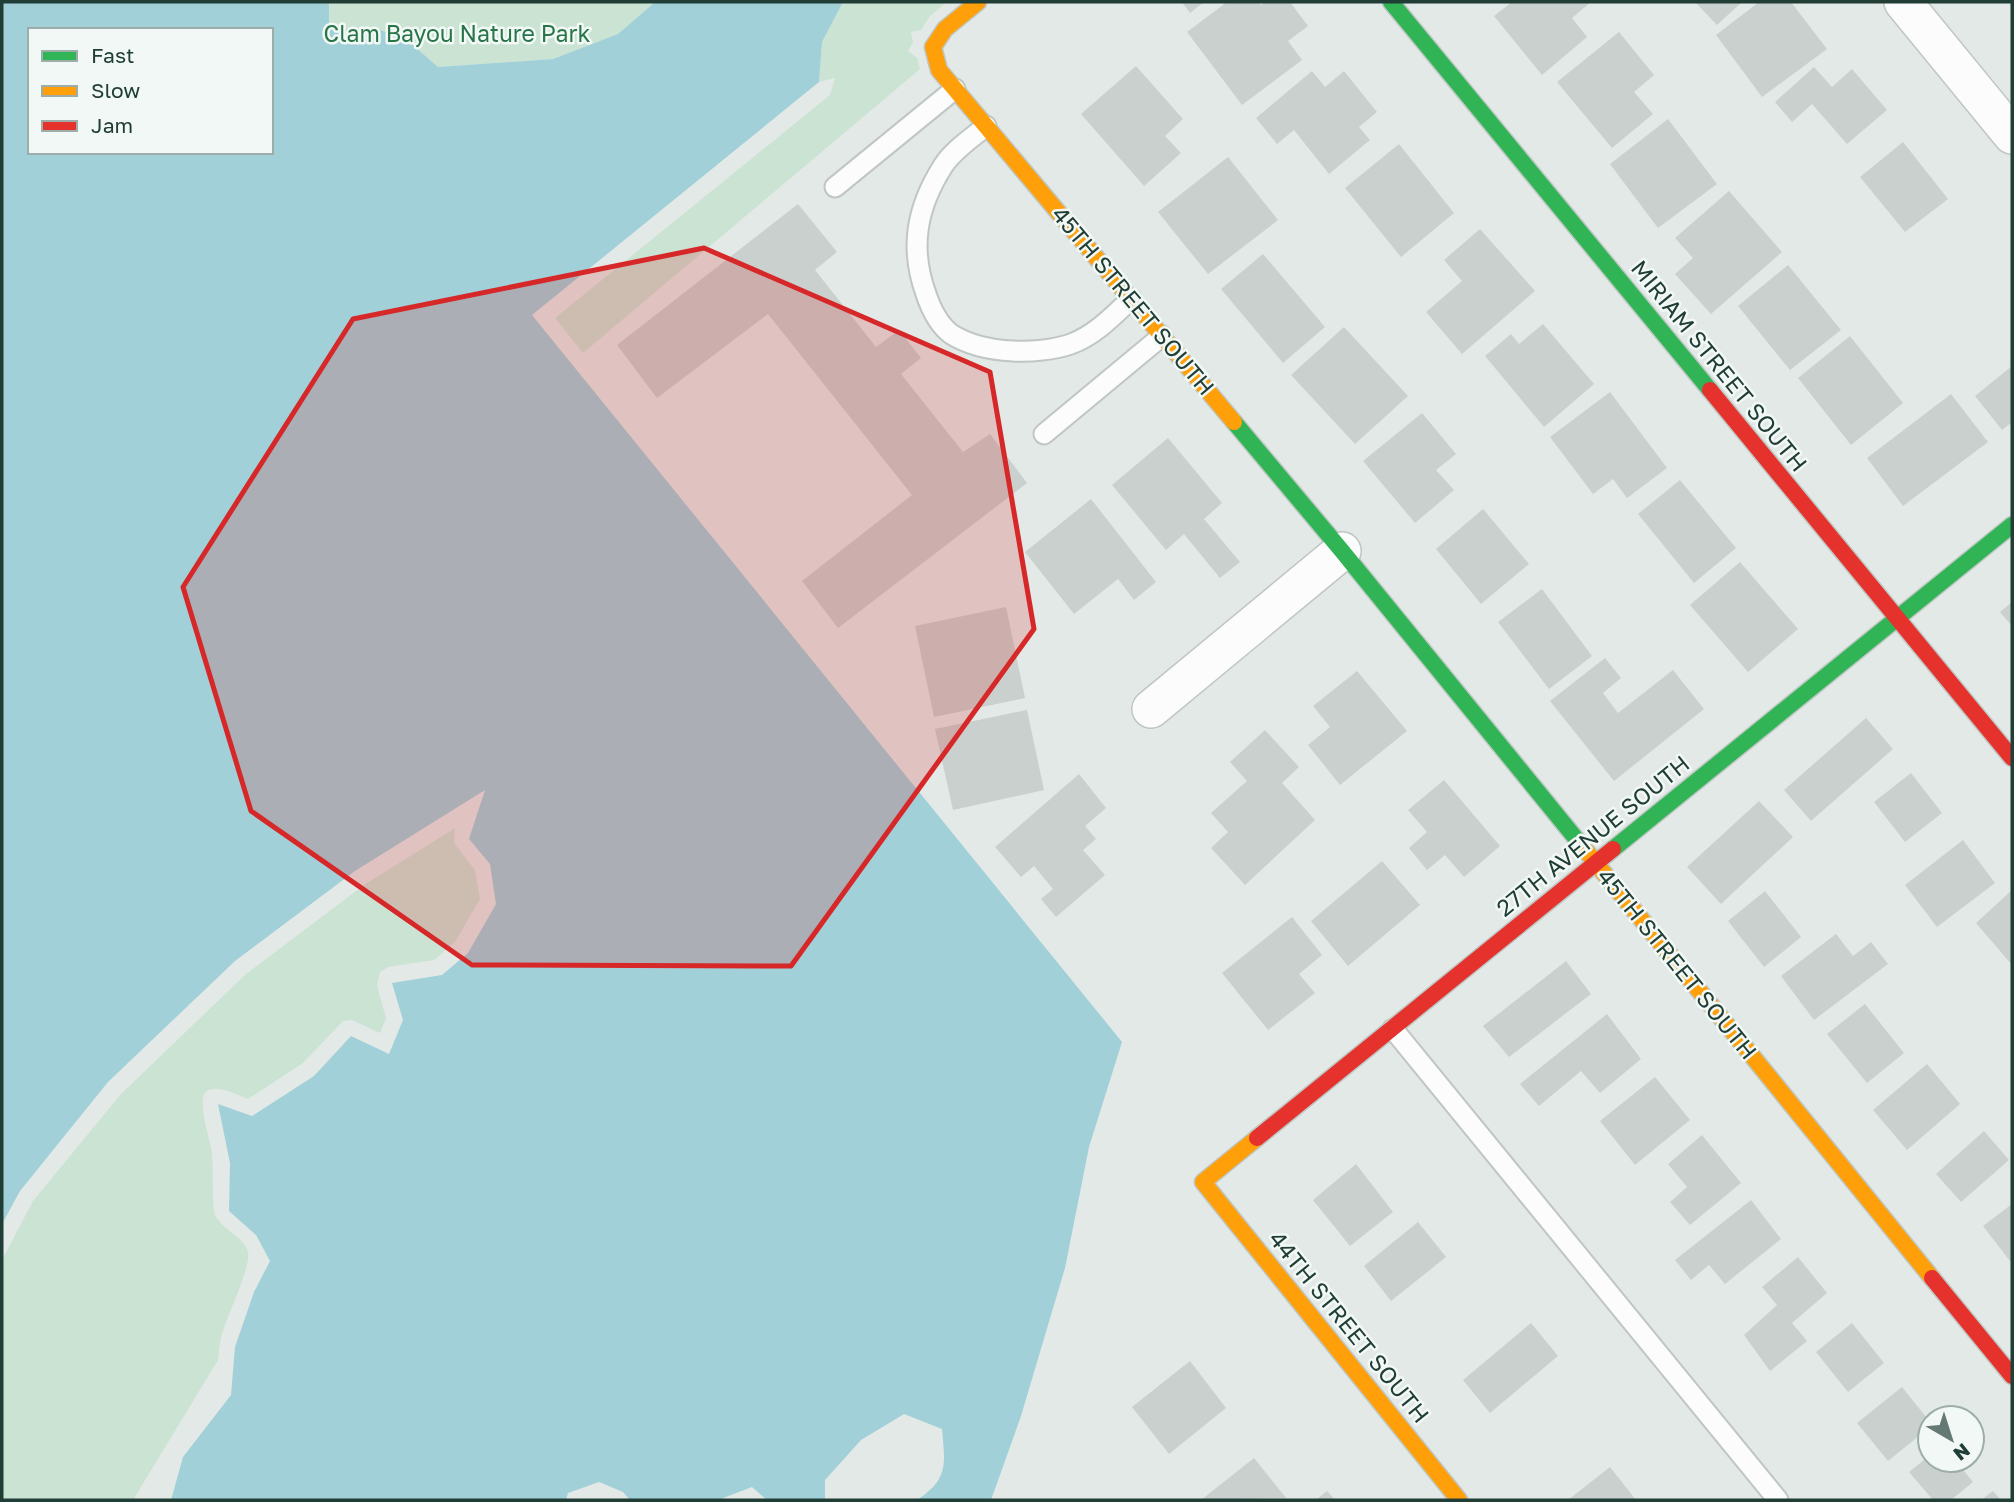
<svg xmlns="http://www.w3.org/2000/svg" width="2014" height="1502" font-family="'Golos Text',sans-serif">
	<style>
		.green { fill: #cbe3d3 }
		.water { fill: #a1d0d9; fill-rule: evenodd }
		.building { fill: #cad0ce }
		.lines { fill: none; stroke-linecap: round; stroke-linejoin: round }
		.lane-casing { stroke: #c0c6c3; stroke-width: 23 }
		.street-casing { stroke: #c0c6c3; stroke-width: 40 }
		.fast-casing { stroke: #bec7c3; stroke-width: 19 }
		.slow-casing { stroke: #bec7c3; stroke-width: 19 }
		.jam-casing { stroke: #bec7c3; stroke-width: 19 }
		.lane { stroke: #fbfcfb; stroke-width: 19 }
		.street { stroke: #fbfcfb; stroke-width: 37 }
		.fast { stroke: #30b455; stroke-width: 16 }
		.slow { stroke: #ff9f0a; stroke-width: 16 }
		.jam { stroke: #e5322d; stroke-width: 16 }
		.marked { fill: #d62828; fill-opacity: 0.2; stroke: #d62828; stroke-width: 5; stroke-linejoin: round }
		.labels { text-anchor: middle; stroke-width: 5; stroke-linejoin: round; paint-order: stroke }
		.park-label { font-size: 23px; fill: #287548; stroke: #f1f8f5 }
		.street-label { font-size: 23px; fill: #203d36; stroke: #f1f8f5 }
	</style>
	<rect width="100%" height="100%" fill="#e3e9e6"/>
	<path class="green" d="M 329,2 L 655,2 L 618,34 L 553,59 L 438,67 L 406,39 L 380,30 L 362,33 L 329,24 Z
		M 843,2 L 947,2 L 930,16 L 921,30 L 911,32 L 913,42 L 908,51 L 917,58 L 920,69 L 583,353 L 555,318 L 830,95 L 835,78 L 819,82 L 822,42 Z
		M 455,828 L 454,843 L 475,870 L 480,899 L 455,942 L 434,960 L 388,967 L 380,972 L 377,986 L 386,1018 L 380,1033 L 352,1020 L 343,1021 L 303,1063 L 248,1099 C 237,1095 218,1084 207,1091 C 196,1098 209,1136 211,1148 C 215,1165 210,1205 216,1217 C 223,1230 244,1237 248,1252 C 252,1265 225,1320 221,1338 C 219,1345 219,1353 218,1360 L 133,1500 L 2,1500 L 2,1260 L 33,1201 L 121,1094 L 246,974 L 364,885 Z"/>
	<path class="water" d="M 2,2 L 329,2 L 329,24 L 362,33 L 380,30 L 406,39 L 438,67 L 553,59 L 618,34 L 655,2 L 843,2 L 822,42 L 819,82 L 532,315 L 1122,1042 L 1089,1147 L 1065,1268 L 1021,1416 L 991,1500 L 917,1500 C 949,1479 945,1464 942,1429 L 904,1414 L 861,1440 L 825,1480 L 825,1500 L 767,1500 L 752,1487 L 723,1498 L 722,1500 L 630,1500 L 623,1492 L 599,1482 L 568,1493 L 566,1500 L 171,1500 L 183,1457 L 231,1395 L 235,1347 L 254,1292 L 270,1261 L 256,1235 L 229,1211 L 230,1163 L 218,1104 L 252,1116 L 314,1076 L 351,1036 L 389,1054 L 403,1020 L 392,983 L 442,975 L 468,953 L 496,904 L 490,864 L 469,839 L 485,790 L 355,871 L 235,961 L 108,1082 L 20,1191 L 2,1224 ZM 30,30 L 271,30 L 271,152 L 30,152 Z"/>
	<path class="building" d="M 1182,2 L 1204,2 L 1190,13 Z
		M 1227,2 L 1258,2 L 1261,5 L 1265,2 L 1290,2 L 1308,26 L 1288,41 L 1302,60 L 1242,105 L 1187,32 Z
		M 1512,2 L 1591,2 L 1572,18 L 1587,37 L 1542,75 L 1494,16 Z
		M 1695,2 L 1742,2 L 1717,25 Z
		M 1759,2 L 1791,2 L 1827,49 L 1762,97 L 1716,35 Z
		M 1619,32 L 1654,75 L 1634,92 L 1653,114 L 1612,148 L 1557,82 Z
		M 1136,66 L 1183,119 L 1165,136 L 1181,153 L 1144,186 L 1081,114 Z
		M 1814,67 L 1832,87 L 1852,69 L 1887,110 L 1847,144 L 1812,104 L 1792,122 L 1775,102 Z
		M 1312,71 L 1325,87 L 1344,71 L 1377,112 L 1359,127 L 1370,140 L 1329,174 L 1294,130 L 1277,144 L 1256,118 Z
		M 1668,119 L 1717,184 L 1658,228 L 1610,164 Z
		M 1903,142 L 1948,199 L 1905,232 L 1860,177 Z
		M 1399,144 L 1454,213 L 1401,257 L 1345,188 Z
		M 1228,157 L 1278,220 L 1208,274 L 1158,212 Z
		M 1729,191 L 1782,252 L 1711,314 L 1675,274 L 1693,258 L 1675,238 Z
		M 798,204 L 837,252 L 815,270 L 876,347 L 899,330 L 921,358 L 901,374 L 963,452 L 990,434 L 1027,483 L 838,628 L 802,581 L 912,495 L 768,314 L 657,398 L 617,345 Z
		M 1480,229 L 1535,291 L 1462,354 L 1426,312 L 1462,281 L 1444,260 Z
		M 1263,254 L 1325,327 L 1283,363 L 1221,289 Z
		M 1788,265 L 1841,330 L 1790,370 L 1738,306 Z
		M 1543,324 L 1594,384 L 1544,427 L 1485,356 L 1511,334 L 1519,344 Z
		M 1344,327 L 1408,396 L 1355,444 L 1291,375 Z
		M 1850,336 L 1903,403 L 1851,445 L 1798,378 Z
		M 2012,366 L 2012,422 L 2002,430 L 1975,396 Z
		M 1610,392 L 1667,468 L 1627,498 L 1613,479 L 1593,494 L 1550,437 Z
		M 1951,394 L 1988,442 L 1903,506 L 1867,458 Z
		M 1422,413 L 1456,454 L 1436,470 L 1454,490 L 1415,523 L 1363,461 Z
		M 1168,438 L 1222,503 L 1204,519 L 1240,562 L 1220,578 L 1184,534 L 1166,550 L 1112,485 Z
		M 1680,480 L 1736,548 L 1694,583 L 1638,514 Z
		M 1091,499 L 1156,582 L 1134,600 L 1118,579 L 1074,614 L 1025,552 Z
		M 1483,509 L 1529,564 L 1481,604 L 1436,549 Z
		M 1740,562 L 1798,629 L 1748,672 L 1690,605 Z
		M 1542,589 L 1592,656 L 1549,689 L 1498,622 Z
		M 2012,602 L 2012,626 L 2000,612 Z
		M 1006,607 L 1025,698 L 934,717 L 915,626 Z
		M 1605,658 L 1621,678 L 1603,693 L 1618,713 L 1673,670 L 1704,709 L 1614,781 L 1550,701 Z
		M 1357,671 L 1407,731 L 1340,785 L 1308,745 L 1330,727 L 1313,706 Z
		M 1027,710 L 1044,790 L 953,810 L 935,729 Z
		M 1866,718 L 1893,749 L 1811,821 L 1784,790 Z
		M 1265,730 L 1299,767 L 1282,783 L 1315,820 L 1245,885 L 1211,848 L 1228,832 L 1211,813 L 1247,781 L 1230,762 Z
		M 1911,773 L 1942,813 L 1905,842 L 1874,802 Z
		M 1079,774 L 1106,808 L 1085,826 L 1096,839 L 1083,850 L 1105,875 L 1056,917 L 1041,899 L 1053,889 L 1034,866 L 1021,877 L 995,847 Z
		M 1444,780 L 1500,846 L 1464,877 L 1445,855 L 1427,870 L 1409,848 L 1427,832 L 1408,810 Z
		M 1759,801 L 1793,837 L 1721,904 L 1687,867 Z
		M 1963,840 L 1995,883 L 1937,927 L 1905,885 Z
		M 1382,861 L 1420,905 L 1348,966 L 1311,921 Z
		M 2012,890 L 2012,965 L 1976,923 Z
		M 1765,891 L 1801,937 L 1764,967 L 1728,921 Z
		M 1292,917 L 1322,955 L 1299,974 L 1315,993 L 1268,1030 L 1222,973 Z
		M 1836,934 L 1853,956 L 1871,942 L 1888,964 L 1814,1020 L 1781,976 Z
		M 1566,961 L 1591,994 L 1509,1057 L 1483,1026 Z
		M 1865,1004 L 1904,1053 L 1867,1083 L 1827,1034 Z
		M 1607,1014 L 1641,1059 L 1600,1093 L 1581,1071 L 1539,1106 L 1520,1084 Z
		M 1927,1064 L 1960,1104 L 1907,1150 L 1873,1110 Z
		M 1655,1077 L 1690,1120 L 1635,1165 L 1600,1121 Z
		M 1984,1131 L 2009,1160 L 1961,1202 L 1936,1174 Z
		M 1702,1135 L 1741,1183 L 1690,1225 L 1670,1202 L 1687,1187 L 1668,1164 Z
		M 1356,1164 L 1393,1212 L 1350,1246 L 1313,1200 Z
		M 1751,1200 L 1781,1239 L 1725,1284 L 1709,1265 L 1691,1280 L 1675,1260 Z
		M 2012,1204 L 2012,1259 L 2010,1261 L 1983,1226 Z
		M 1418,1222 L 1446,1257 L 1391,1301 L 1364,1266 Z
		M 1798,1257 L 1827,1293 L 1792,1323 L 1807,1341 L 1770,1371 L 1744,1335 L 1777,1305 L 1762,1287 Z
		M 1531,1323 L 1558,1356 L 1490,1413 L 1463,1380 Z
		M 1852,1323 L 1884,1363 L 1848,1392 L 1816,1352 Z
		M 1190,1361 L 1226,1408 L 1169,1454 L 1132,1407 Z
		M 1902,1387 L 1930,1422 L 1930,1427 L 1888,1461 L 1857,1423 Z
		M 1930,1455 L 1930,1460 L 1955,1460 L 1973,1482 L 1951,1500 L 1933,1500 L 1909,1472 Z
		M 1254,1458 L 1286,1498 L 1201,1500 Z
		M 1610,1467 L 1636,1500 L 1568,1500 Z
		M 1327,1491 L 1335,1500 L 1316,1500 Z
		M 1993,1491 L 2001,1500 L 1981,1500 Z"/>
	<g class="lines">
		<defs>
			<path id="lane" d="M 986,126 C 972,138 953,150 943,166 C 917,207 909,247 926,294 C 931,309 938,324 951,334 C 970,346 991,350 1013,351 C 1030,352 1054,350 1071,344 C 1095,335 1113,316 1131,299
				M 835,187 L 955,89
				M 1044,434 L 1162,336
				M 1393,1029 L 1778,1500"/>
			<path id="street" d="M 1903,2 L 2012,135
				M 1151,709 L 1342,551"/>
			<path id="fast" d="M 1391,2 L 1710,390
				M 1234,422 L 1342,551 L 1582,846
				M 1613,849 L 2012,525"/>
			<path id="slow" d="M 978,2 L 945,29 L 933,47 L 939,70 L 1234,422
				M 1582,846 L 1932,1278
				M 1257,1138 L 1203,1182 L 1459,1500"/>
			<path id="jam" d="M 1710,390 L 2012,758
				M 1257,1138 L 1613,849
				M 1932,1278 L 2012,1376"/>
		</defs>
		<use href="#lane" class="lane-casing"/>
		<use href="#street" class="street-casing"/>
		<use href="#fast" class="fast-casing"/>
		<use href="#slow" class="slow-casing"/>
		<use href="#jam" class="jam-casing"/>
		<use href="#lane" class="lane"/>
		<use href="#street" class="street"/>
		<use href="#fast" class="fast"/>
		<use href="#slow" class="slow"/>
		<use href="#jam" class="jam"/>
	</g>
	<path class="marked" d="M 704,248 L 990,372 L 1034,629 L 791,966 L 472,965 L 251,811 L 183,587 L 353,319 Z"/>
	<g class="labels">
		<g class="park-label">
			<text x="457" y="42">Clam Bayou Nature Park</text>
		</g>
		<g class="street-label">
			<text transform="translate(1133 301) rotate(50)" y="8">45TH STREET SOUTH</text>
			<text transform="translate(1719 366) rotate(51)" y="8">MIRIAM STREET SOUTH</text>
			<text transform="translate(1593 836) rotate(-39)" y="8">27TH AVENUE SOUTH</text>
			<text transform="translate(1677 964) rotate(51)" y="8">45TH STREET SOUTH</text>
			<text transform="translate(1349 1327) rotate(51)" y="8">44TH STREET SOUTH</text>
		</g>
	</g>
	<rect width="2014" height="1502" fill="none" stroke="#203d36" stroke-width="7"/>
	<rect x="28" y="28" width="245" height="126" fill="#f1f8f5" stroke="#9dada9" stroke-width="2"/>
	<rect x="42" y="51" width="35" height="10" fill="#30b455" stroke="#9dada9" stroke-width="2"/>
	<text x="91" y="63" font-size="21" fill="#203d36">Fast</text>
	<rect x="42" y="86" width="35" height="10" fill="#ff9f0a" stroke="#9dada9" stroke-width="2"/>
	<text x="91" y="98" font-size="21" fill="#203d36">Slow</text>
	<rect x="42" y="121" width="35" height="10" fill="#e5322d" stroke="#9dada9" stroke-width="2"/>
	<text x="91" y="133" font-size="21" fill="#203d36">Jam</text>
	<g transform="translate(1951 1439) rotate(141)"><circle r="33" fill="#f1f8f5" stroke="#9dada9" stroke-width="2"/>
	<path d="M0-5L12 26L0 18L-12 26Z" fill="#647974"/>
	<text y="-10" font-size="19" font-weight="bold" text-anchor="middle" fill="#203d36">N</text>
	</g>
</svg>
